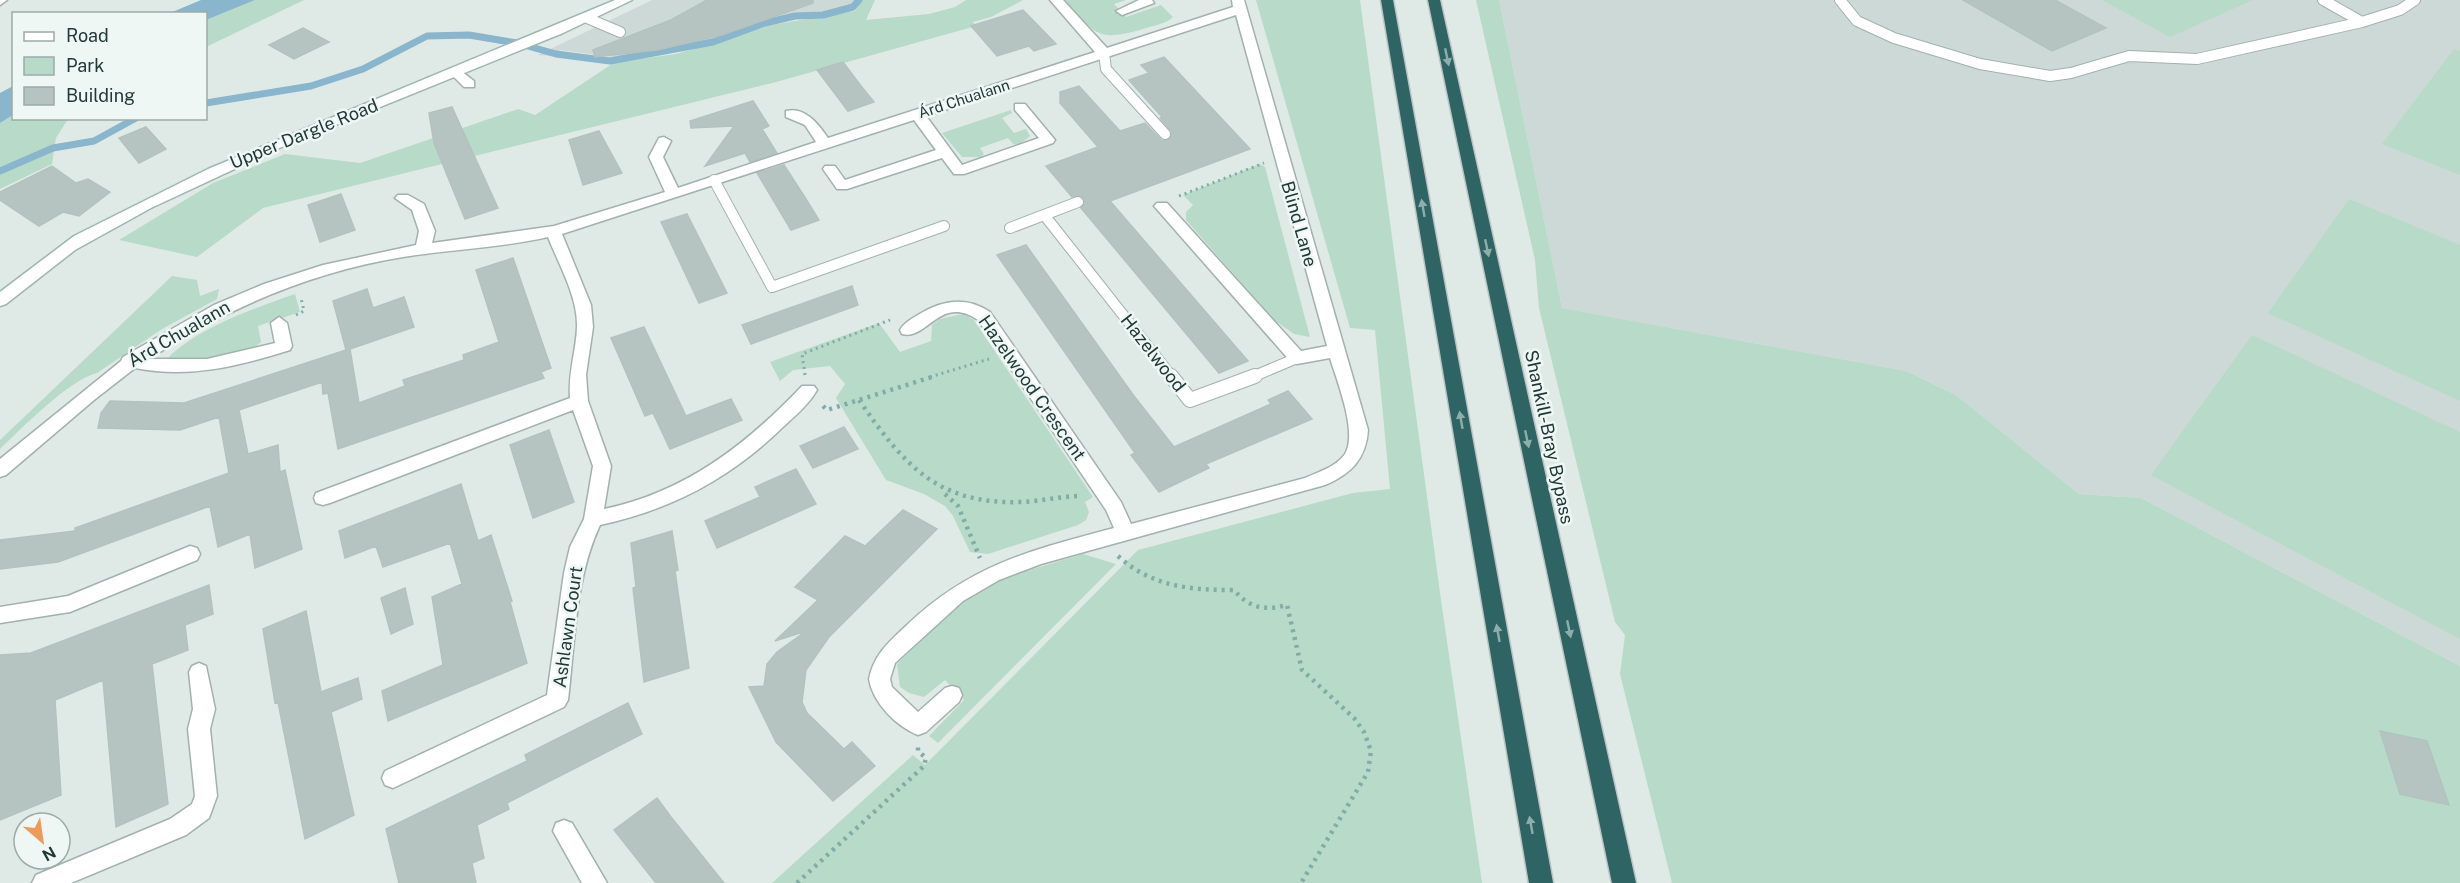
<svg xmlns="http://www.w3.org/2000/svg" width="2460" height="883" font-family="'Public Sans',sans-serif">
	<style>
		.built { fill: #cdd9d6 }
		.green { fill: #b8dac8 }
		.water { fill: #89b5cd }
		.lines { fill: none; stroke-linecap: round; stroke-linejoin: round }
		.stream { stroke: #89b5cd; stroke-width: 7 }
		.building { fill: #b5c4c1; stroke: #b2c3bf; stroke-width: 1.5 }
		.service-far1-casing { stroke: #a2b1af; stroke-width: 12 }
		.service-casing { stroke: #a2b1af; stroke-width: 16 }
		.minor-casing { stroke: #a2b1af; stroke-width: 3 }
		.secondary-casing { stroke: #9fb5b1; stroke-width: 3 }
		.motorway-casing { stroke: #bcc4c3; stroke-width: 3 }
		.path-far1 { stroke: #81aca7; stroke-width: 3; stroke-dasharray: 2 4; stroke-linecap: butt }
		.path { stroke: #81aca7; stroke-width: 4.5; stroke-dasharray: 3 5; stroke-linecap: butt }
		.service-far1 { stroke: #fff; stroke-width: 10 }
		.service { stroke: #fff; stroke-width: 14 }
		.minor { fill: #fff; fill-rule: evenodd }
		.secondary { fill: #fff; fill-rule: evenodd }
		.motorway { fill: #2e6463; fill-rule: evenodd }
		.oneway { fill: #8eaeac }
		.labels { text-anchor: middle; stroke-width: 5; stroke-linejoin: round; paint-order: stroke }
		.far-street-label { font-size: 15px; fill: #213937; stroke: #eff7f4 }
		.street-label { font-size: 18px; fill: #213937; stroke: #eff7f4 }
	</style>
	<rect width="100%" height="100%" fill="#dfeae7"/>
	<path class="built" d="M 652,0 L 861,0 L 854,7 L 770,23 L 720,40 L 655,55 L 620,58 L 560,50 L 551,56 L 538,55 Z
		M 1499,0 L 2460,0 L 2460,666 L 2141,498 L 2079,494 L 1956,395 L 1906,371 L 1562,308 Z"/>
	<path class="green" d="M 255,0 L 304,0 L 206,47 L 206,20 Z
		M 863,0 L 875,0 L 866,20 L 929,14 L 955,7 L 966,0 L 1023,0 L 991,17 L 973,22 L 976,26 L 776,82 L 263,208 L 197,257 L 119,240 L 213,183 L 285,154 L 360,163 L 518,109 L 535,115 L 615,62 L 676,54 L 771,25 L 855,11 Z
		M 1064,0 L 1126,0 L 1114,4 L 1126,17 L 1161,5 L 1173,17 C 1166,24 1152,26 1143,29 C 1095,43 1096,33 1064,0 Z
		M 1256,0 L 1360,0 L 1441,600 L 1482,883 L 772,883 L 913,755 L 925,765 L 1138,550 L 1353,493 L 1390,489 L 1375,330 L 1350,328 Z
		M 1476,0 L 1499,0 L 1562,308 L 1906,371 L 1956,395 L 2079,494 L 2141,498 L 2460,666 L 2460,883 L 1672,883 L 1620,674 L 1625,635 L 1615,622 L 1539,308 L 1535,260 Z
		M 2102,0 L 2253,0 L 2170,37 Z
		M 2454,49 L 2460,51 L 2460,175 L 2382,144 Z
		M 1011,110 L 1012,113 L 1002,118 L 1014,133 L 1026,129 L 1030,136 L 1019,145 L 1013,144 L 1008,138 L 980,148 L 984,154 L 981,157 L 962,157 L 942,133 Z
		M 13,115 L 14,118 L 68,119 L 56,138 L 52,164 L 0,189 L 0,123 Z
		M 1260,164 L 1265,167 L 1310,337 L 1294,334 L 1274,320 L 1186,220 L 1186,212 L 1193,205 L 1183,195 Z
		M 2349,199 L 2460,245 L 2460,401 L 2268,313 Z
		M 172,276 L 197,280 L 200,296 L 219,289 L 217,299 L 162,329 L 97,373 C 69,380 23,427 0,449 L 0,440 Z
		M 295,294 L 300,312 L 258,326 L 261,342 C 250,355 183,364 167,359 C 197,328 255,308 295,294 Z
		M 963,314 L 973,319 L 1093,497 L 1085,502 L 1089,512 L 1086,520 L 1078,525 L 988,554 L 970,552 L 953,516 L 945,506 L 924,494 L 886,480 L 836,398 L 845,384 L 830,366 L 793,370 L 780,381 L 770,362 L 879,323 L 900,352 L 931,341 L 932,325 L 940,319 Z
		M 2252,335 L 2460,432 L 2460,639 L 2151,475 Z
		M 1083,554 L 1116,564 L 938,743 L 929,736 L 964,700 L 945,680 L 924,697 L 909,693 L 900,687 L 897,664 L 959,604 L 996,580 Z"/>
	<path class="water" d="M 201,0 L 255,0 L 206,20 L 206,14 L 170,13 Z
		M 13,86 L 13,115 L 0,123 L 0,93 Z"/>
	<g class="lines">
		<path class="stream" d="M 206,103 L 311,86 L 363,69 L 427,36 L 469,35 L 517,43 L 556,54 L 610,61 L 713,42 L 765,23 L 795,16 L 823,15 L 853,7 L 859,0
			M 0,171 L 53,148 L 94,141 L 136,118"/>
	</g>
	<path class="building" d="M 707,0 L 813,0 L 813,3 L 722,35 L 657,50 L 595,57 L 593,50 L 671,20 Z
		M 1963,0 L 2055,0 L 2106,28 L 2052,51 Z
		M 1023,10 L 1056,44 L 1034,51 L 1029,46 L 997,56 L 971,26 Z
		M 303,28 L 329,42 L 294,59 L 269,45 Z
		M 1164,57 L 1250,149 L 1110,201 L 1248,361 L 1219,373 L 1081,208 L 1085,203 L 1083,197 L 1072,197 L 1046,166 L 1098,147 L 1060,103 L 1060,92 L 1079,86 L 1120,131 L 1145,123 L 1162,141 L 1170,139 L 1172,132 L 1160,118 L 1162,117 L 1129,80 L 1149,73 L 1141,65 Z
		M 843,62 L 861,86 L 874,102 L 848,111 L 817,70 Z
		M 753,101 L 769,126 L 762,129 L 777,153 L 750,162 L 745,153 L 705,166 L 734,126 L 691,128 L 690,121 Z
		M 452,107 L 498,208 L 465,219 L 434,143 L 429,113 Z
		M 146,127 L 166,149 L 139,163 L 119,138 Z
		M 599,131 L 622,173 L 583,185 L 569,140 Z
		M 784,165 L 806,199 L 819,220 L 791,230 L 757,173 Z
		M 52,166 L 76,183 L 88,179 L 110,192 L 79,216 L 63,212 L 39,226 L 0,200 L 0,192 Z
		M 341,194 L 355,230 L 320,242 L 308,205 Z
		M 687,214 L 727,293 L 699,303 L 661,222 Z
		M 1026,245 L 1134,396 L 1174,447 L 1271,404 L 1268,400 L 1288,391 L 1312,419 L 1206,464 L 1209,468 L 1159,492 L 1131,455 L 1135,453 L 997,255 Z
		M 513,258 L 551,368 L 541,372 L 544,378 L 338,449 L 328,393 L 323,394 L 322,382 L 239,410 L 248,454 L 278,445 L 280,472 L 285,470 L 302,549 L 255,568 L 250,534 L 218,547 L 210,506 L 58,562 L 0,569 L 0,540 L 75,531 L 75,528 L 229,473 L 219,417 L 180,430 L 98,428 L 101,413 L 110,401 L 184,403 L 346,350 L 333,301 L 367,289 L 373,308 L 404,297 L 414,327 L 350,349 L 359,403 L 405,386 L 403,380 L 464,360 L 463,355 L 499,342 L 476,270 Z
		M 852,286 L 858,305 L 751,344 L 742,325 Z
		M 644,327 L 686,416 L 731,399 L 742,420 L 670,449 L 653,413 L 645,416 L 611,338 Z
		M 844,427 L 858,449 L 813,468 L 800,446 Z
		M 549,430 L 574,502 L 533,518 L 510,445 Z
		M 796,469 L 816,504 L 717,548 L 705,521 L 760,497 L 755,487 Z
		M 461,484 L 478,541 L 491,535 L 512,601 L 510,602 L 527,663 L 388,721 L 382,691 L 443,665 L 432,597 L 462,584 L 450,543 L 383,567 L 376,546 L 345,558 L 339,531 Z
		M 903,510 L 937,529 L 829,637 L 806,670 L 802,702 L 807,713 L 844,749 L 852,742 L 875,766 L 833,801 L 776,742 L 749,687 L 764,686 L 767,664 L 777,652 L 806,631 L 775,641 L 818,600 L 795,587 L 845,536 L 865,546 Z
		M 672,531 L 678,570 L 675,571 L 689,668 L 644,682 L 633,588 L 636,587 L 631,543 Z
		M 209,585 L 213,614 L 185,625 L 188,650 L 152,664 L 168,804 L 116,827 L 103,680 L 55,700 L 61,795 L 0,820 L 0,655 L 31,653 Z
		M 405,588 L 413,624 L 391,634 L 381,598 Z
		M 306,611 L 321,692 L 358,678 L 362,699 L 331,712 L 354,815 L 305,839 L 278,702 L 275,703 L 263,629 Z
		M 628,703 L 642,734 L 507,803 L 509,809 L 477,825 L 484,858 L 472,863 L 476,883 L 399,883 L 386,829 L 527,761 L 525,755 Z
		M 2380,731 L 2427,741 L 2449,805 L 2400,794 Z
		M 657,798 L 671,817 L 724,883 L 656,883 L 614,830 Z"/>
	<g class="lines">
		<defs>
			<path id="service-far1" d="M 1840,0 L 1857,21 L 1894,38 L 1980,64 L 2050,76 L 2071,73 L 2129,56 L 2197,59 L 2362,22 L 2400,10 L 2415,0
				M 2323,0 L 2362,22
				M 587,18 L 620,32
				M 1104,53 L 1106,69 L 1165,134
				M 714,180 L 772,287 L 944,226
				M 1045,216 L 1172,377
				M 1010,228 L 1078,202
				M 1252,377 L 1297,358"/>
			<path id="service" d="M 1171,376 L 1190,400 L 1255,376"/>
			<path id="minor" d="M 0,0 L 7,0 L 0,5 Z
				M 1050,0 L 1063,0 L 1107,48 L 1233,7 L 1232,0 L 1244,0 L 1368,430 C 1366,459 1351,474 1325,485 L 1041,564 L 999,580 L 963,601 L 895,663 L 890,679 L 892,687 L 918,712 L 945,688 L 952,686 L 959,688 L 962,695 L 959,702 L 926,732 L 918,735 C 896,726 873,703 869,679 C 874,654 890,641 908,624 C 972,564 1032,550 1114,528 L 1106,510 L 978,320 C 940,294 927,341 902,334 L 900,330 C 904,323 911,319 918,315 C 942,300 966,296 990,312 L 1121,502 L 1131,524 L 1305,478 C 1318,472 1336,467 1345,454 C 1358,433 1337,381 1330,358 L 1297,364 L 1291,362 L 1154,206 L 1157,203 L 1167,203 L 1301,351 L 1327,346 L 1236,15 L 926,116 L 962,165 L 1039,138 L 1015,110 L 1015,104 L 1025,104 L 1055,140 L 1053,143 L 964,174 L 954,174 L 942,158 L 847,189 L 837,189 L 823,169 L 825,166 L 835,166 L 845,180 L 936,150 L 914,120 L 562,234 L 591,305 L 593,327 L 586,375 L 588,401 L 611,466 L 604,509 C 685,492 746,445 802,386 L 814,386 L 817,390 C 809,404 795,416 783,427 C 731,478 671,510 600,525 C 575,578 575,642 568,700 L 564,707 L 393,788 L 385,785 L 382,778 L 385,771 L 547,695 L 564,573 L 570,547 L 584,519 L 593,466 L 573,410 L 330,503 L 323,505 L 316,503 L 314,498 L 316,493 L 570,398 C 568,372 576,352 577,327 C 578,297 559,265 548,237 C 500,248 451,249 403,257 C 311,272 227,308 149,359 L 207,359 L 275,343 L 271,323 L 279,317 L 287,323 L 292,346 L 290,350 C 239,366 189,379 135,368 L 94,400 L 6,475 L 0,477 L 0,459 L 121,361 L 123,357 L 214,305 L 264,284 L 323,265 L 416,245 L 419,231 L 412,210 L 395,198 L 398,195 L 408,195 L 424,204 L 435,231 L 432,243 L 554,226 L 665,192 L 649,157 L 659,138 L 664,137 L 671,141 L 663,157 L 678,188 L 816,142 L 805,125 L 786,117 L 786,111 C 805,106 819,125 828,138 L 1095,52 Z
				M 1139,0 L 1152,0 L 1154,3 L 1122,15 L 1116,11 Z
				M 457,68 L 474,81 L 474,87 L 464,87 L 452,75 L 452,69 Z
				M 190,546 L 197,548 L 200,554 L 197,560 L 70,612 L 0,623 L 0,607 L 68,596 Z
				M 199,663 L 206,666 L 215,709 L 210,729 L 217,796 L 209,818 L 186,835 L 71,883 L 32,883 L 36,875 L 170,819 L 192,804 L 195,796 L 188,729 L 193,709 L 189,672 L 192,666 Z
				M 564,820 L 572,823 L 607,883 L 582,883 L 553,831 L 556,823 Z"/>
			<path id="secondary" d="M 615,0 L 632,0 L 563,33 L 286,145 L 151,208 L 75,250 L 6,304 L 0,306 L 0,292 L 74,236 L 208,169 Z"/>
			<path id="motorway" d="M 1381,0 L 1393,0 L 1553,883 L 1529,883 Z
				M 1428,0 L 1440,0 L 1636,883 L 1612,883 Z"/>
		</defs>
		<use href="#service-far1" class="service-far1-casing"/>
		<use href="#service" class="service-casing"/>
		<use href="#minor" class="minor-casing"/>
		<use href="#secondary" class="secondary-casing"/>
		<use href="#motorway" class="motorway-casing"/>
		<path class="path-far1" d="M 1179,196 L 1264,163
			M 296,315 L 304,311 L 301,298
			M 805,375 L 802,354 L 890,320
			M 930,377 L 989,359"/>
		<path class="path" d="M 859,400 C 904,465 937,505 1022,502 C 1042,501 1062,496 1082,496
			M 823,406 L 827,410 L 935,376
			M 945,494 L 958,506 L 980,558
			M 1118,556 C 1152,587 1190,590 1234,590 C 1249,608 1265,611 1287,605 L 1302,670 L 1354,718 L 1364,732 L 1371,751 L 1368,772 L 1301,883
			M 797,883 L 924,766 L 926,758 L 918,751 L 918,745"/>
		<use href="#service-far1" class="service-far1"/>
		<use href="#service" class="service"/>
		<use href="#minor" class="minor"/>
		<use href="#secondary" class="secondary"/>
		<use href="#motorway" class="motorway"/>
	</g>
	<defs><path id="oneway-solid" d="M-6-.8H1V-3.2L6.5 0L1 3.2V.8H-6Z" transform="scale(1.5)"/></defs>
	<g class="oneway">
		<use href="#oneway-solid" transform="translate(1447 57) rotate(78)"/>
		<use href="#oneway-solid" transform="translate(1423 208) rotate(-100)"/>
		<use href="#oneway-solid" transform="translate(1487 248) rotate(78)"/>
		<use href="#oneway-solid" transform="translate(1461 420) rotate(-100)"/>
		<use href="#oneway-solid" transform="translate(1527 439) rotate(78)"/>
		<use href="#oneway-solid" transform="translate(1569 629) rotate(78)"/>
		<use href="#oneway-solid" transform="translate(1498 633) rotate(-100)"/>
		<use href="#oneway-solid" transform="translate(1531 825) rotate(-100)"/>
	</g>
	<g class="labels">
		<g class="far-street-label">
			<text transform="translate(964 99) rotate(-18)" y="5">Árd Chualann</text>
		</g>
		<g class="street-label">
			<text transform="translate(304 134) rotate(-22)" y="6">Upper Dargle Road</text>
			<text transform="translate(1299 224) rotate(74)" y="6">Blind Lane</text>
			<text transform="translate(179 334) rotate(-30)" y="6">Árd Chualann</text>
			<text transform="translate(1153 353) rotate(52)" y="6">Hazelwood</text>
			<text transform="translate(1032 388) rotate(55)" y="6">Hazelwood Crescent</text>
			<text transform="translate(1549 437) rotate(78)" y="6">Shankill-Bray Bypass</text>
			<text transform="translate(568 627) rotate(-82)" y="6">Ashlawn Court</text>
		</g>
	</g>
	<rect x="12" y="12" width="195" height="108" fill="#eff7f4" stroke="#9daba8" stroke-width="1.5"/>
	<rect x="24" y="32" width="30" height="9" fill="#ffffff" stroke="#9daba8" stroke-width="1.5"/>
	<text x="66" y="42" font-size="18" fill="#213937">Road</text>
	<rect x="24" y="57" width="30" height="18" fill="#b8dac8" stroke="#9daba8" stroke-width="1.5"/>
	<text x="66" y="72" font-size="18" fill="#213937">Park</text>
	<rect x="24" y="87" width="30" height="18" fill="#b5c4c1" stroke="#9daba8" stroke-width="1.5"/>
	<text x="66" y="102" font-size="18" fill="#213937">Building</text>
	<g transform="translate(42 841) rotate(151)"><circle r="28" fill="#eff7f4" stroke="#9daba8" stroke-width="1.5"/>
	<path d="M0-4.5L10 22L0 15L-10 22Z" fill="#ec9b5b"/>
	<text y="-9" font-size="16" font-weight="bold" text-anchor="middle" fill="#213937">N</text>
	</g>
</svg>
